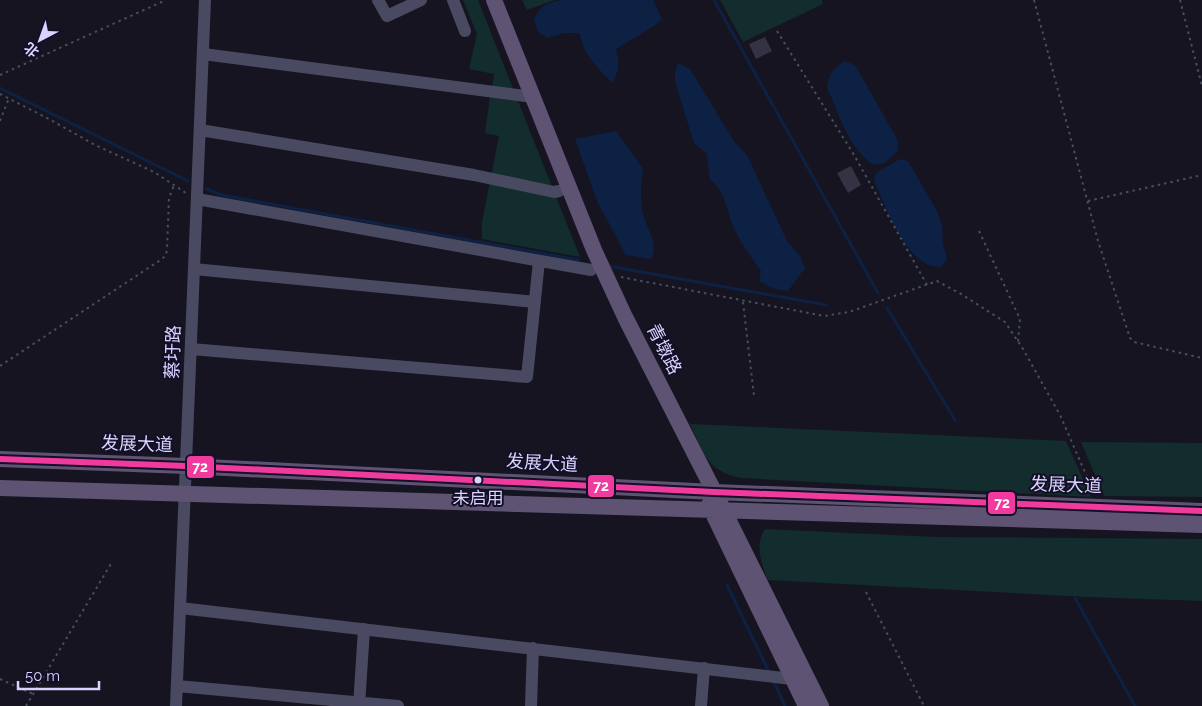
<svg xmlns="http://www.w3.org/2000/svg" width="1202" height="706" font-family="Raleway,'Noto Sans SC',sans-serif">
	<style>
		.green { fill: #132c2d }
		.water { fill: #0d2144 }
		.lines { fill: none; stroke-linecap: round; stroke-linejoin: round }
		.stream { stroke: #0d2144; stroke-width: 3 }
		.building { fill: #343243 }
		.path { stroke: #44505f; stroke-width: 2; stroke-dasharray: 2.5 4; stroke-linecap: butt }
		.minor { stroke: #4a4962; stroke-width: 12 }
		.major { stroke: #5e5373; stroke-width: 16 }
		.bus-1-casing { stroke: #130f26; stroke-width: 10 }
		.bus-1 { stroke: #f13a9d; stroke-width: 6 }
		.bus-dot { fill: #d9d4ff; stroke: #130f26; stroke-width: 2 }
		.labels { text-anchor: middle; stroke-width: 4; stroke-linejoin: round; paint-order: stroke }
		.bus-label { font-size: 17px; fill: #d9d4ff; stroke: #130f26 }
		.street-label { font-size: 18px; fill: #d9d4ff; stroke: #130f26 }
		.line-badge { stroke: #130f26; stroke-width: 2 }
		.badge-label { font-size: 14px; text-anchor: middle; font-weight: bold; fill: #fff }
	</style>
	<rect width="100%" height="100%" fill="#161421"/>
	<path class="green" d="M 463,0 L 478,0 L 514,91 L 492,88 L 494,74 L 469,69 L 477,34 Z
		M 522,0 L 555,0 L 527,10 Z
		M 720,0 L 822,0 L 823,4 L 743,42 Z
		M 490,96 L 518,101 L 580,257 L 482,239 L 482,222 L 499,136 L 485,133 Z
		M 690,424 L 1066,441 L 1091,497 L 741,478 C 706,471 705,454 690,424 Z
		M 1081,442 L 1202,443 L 1202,497 L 1104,496 Z
		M 765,529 L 935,537 L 1202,539 L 1202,601 L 1087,597 L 767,580 C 762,563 754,545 765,529 Z"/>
	<path class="water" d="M 561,0 L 653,0 L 662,19 L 654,26 L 616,49 C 619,62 620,71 612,83 C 606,77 586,55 584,48 C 582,43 581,38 579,33 L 564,33 L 548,38 L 538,32 L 534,20 C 540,5 546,4 561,0 Z
		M 845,61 L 855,65 L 897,139 L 898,150 L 885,163 L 874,165 C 849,150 839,113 827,88 C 828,74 834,68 845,61 Z
		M 678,63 L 690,69 L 734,141 L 747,155 L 787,241 L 800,256 L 805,268 L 788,291 L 775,289 L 759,281 L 761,271 C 751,257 741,244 734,228 C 726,210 726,191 710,180 L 707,154 L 694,143 L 675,82 L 675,73 Z
		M 616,131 L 643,169 C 641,184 639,202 644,217 C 648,232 659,243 651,259 L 626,255 L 597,201 L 575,139 Z
		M 900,159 L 908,161 L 938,213 L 942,227 L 943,244 L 947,259 L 941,267 C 906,268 887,208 874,181 L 876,173 Z"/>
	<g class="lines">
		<path class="stream" d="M 714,0 L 878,293
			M 0,88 L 188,181
			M 207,189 L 221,195 L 579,260
			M 608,266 L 826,305
			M 887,308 L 955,420
			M 727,585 L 769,672
			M 1075,598 L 1135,706
			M 773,680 L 785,706"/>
	</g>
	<path class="building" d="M 765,37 L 772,51 L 756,59 L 749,44 Z
		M 851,166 L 861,185 L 848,193 L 837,173 Z"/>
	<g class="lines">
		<path class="path" d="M 1034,0 L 1098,241 L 1130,338 L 1134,342 L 1202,358
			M 1180,0 L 1202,86
			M 777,31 L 854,155 L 927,285
			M 0,75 L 166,0
			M 0,94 L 49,119 L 95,145 L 154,172 L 186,193
			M 0,121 L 9,98
			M 1088,201 L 1202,175
			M 979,231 L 1020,319 L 1018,342
			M 621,277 L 824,316 L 849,312 L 937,281 L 961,294 L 1005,322 L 1023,349 L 1060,415 L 1094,493
			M 743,302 L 754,396
			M 0,366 L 162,259 L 166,255 L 167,249 L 169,198 L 174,185
			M 866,592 L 924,706
			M 0,679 L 33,694
			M 26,706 L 112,562"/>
		<path class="minor" d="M 378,0 L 387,16 L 421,0
			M 453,0 L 465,31
			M 203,54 L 533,97
			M 200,130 L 474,175 L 554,192 L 559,191
			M 197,199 L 591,270
			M 194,269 L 535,302
			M 191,349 L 527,377 L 539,261
			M 180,608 L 792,679
			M 177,686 L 398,706
			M 176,706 L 205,0
			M 359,706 L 364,629
			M 531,706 L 533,648
			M 701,706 L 704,668"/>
		<path class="major" d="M 494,0 L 594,250 L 625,317 L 724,511 L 821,706
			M 0,459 L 186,466 L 714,492 L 1202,511
			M 0,488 L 1202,525
			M 709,505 L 806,706"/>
		<defs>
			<path id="bus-1" d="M 0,459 L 186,466 L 714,492 L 1202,511"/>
		</defs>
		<use href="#bus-1" class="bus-1-casing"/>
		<use href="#bus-1" class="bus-1"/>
	</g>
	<circle class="bus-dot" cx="478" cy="480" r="4.5"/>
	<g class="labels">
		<g class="bus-label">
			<text x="478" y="504">未启用</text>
		</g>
		<g class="street-label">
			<text transform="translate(664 349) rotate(63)" y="6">青墩路</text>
			<text transform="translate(173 352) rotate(-88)" y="6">蔡圩路</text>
			<text transform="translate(137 444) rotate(2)" y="6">发展大道</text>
			<text transform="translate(542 463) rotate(3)" y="6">发展大道</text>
			<text transform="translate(1066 485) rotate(2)" y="6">发展大道</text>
		</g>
	</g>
	<g class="line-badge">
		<rect x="186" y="455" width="29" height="24" rx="5" fill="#f13a9d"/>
		<rect x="587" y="474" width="28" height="24" rx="5" fill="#f13a9d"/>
		<rect x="987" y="491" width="29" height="24" rx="5" fill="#f13a9d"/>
	</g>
	<g class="badge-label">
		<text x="200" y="472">72</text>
		<text x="601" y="491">72</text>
		<text x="1002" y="508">72</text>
	</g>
	<g transform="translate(40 40) rotate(221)" stroke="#130f26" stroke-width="4" paint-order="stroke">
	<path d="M0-4L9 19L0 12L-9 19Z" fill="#d9d4ff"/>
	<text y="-8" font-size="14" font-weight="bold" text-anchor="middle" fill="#d9d4ff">北</text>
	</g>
	<path d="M18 681v8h81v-8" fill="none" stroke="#d9d4ff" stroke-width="2.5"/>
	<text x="25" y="681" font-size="15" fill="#d9d4ff" stroke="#130f26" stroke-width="4" paint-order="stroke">50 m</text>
</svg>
